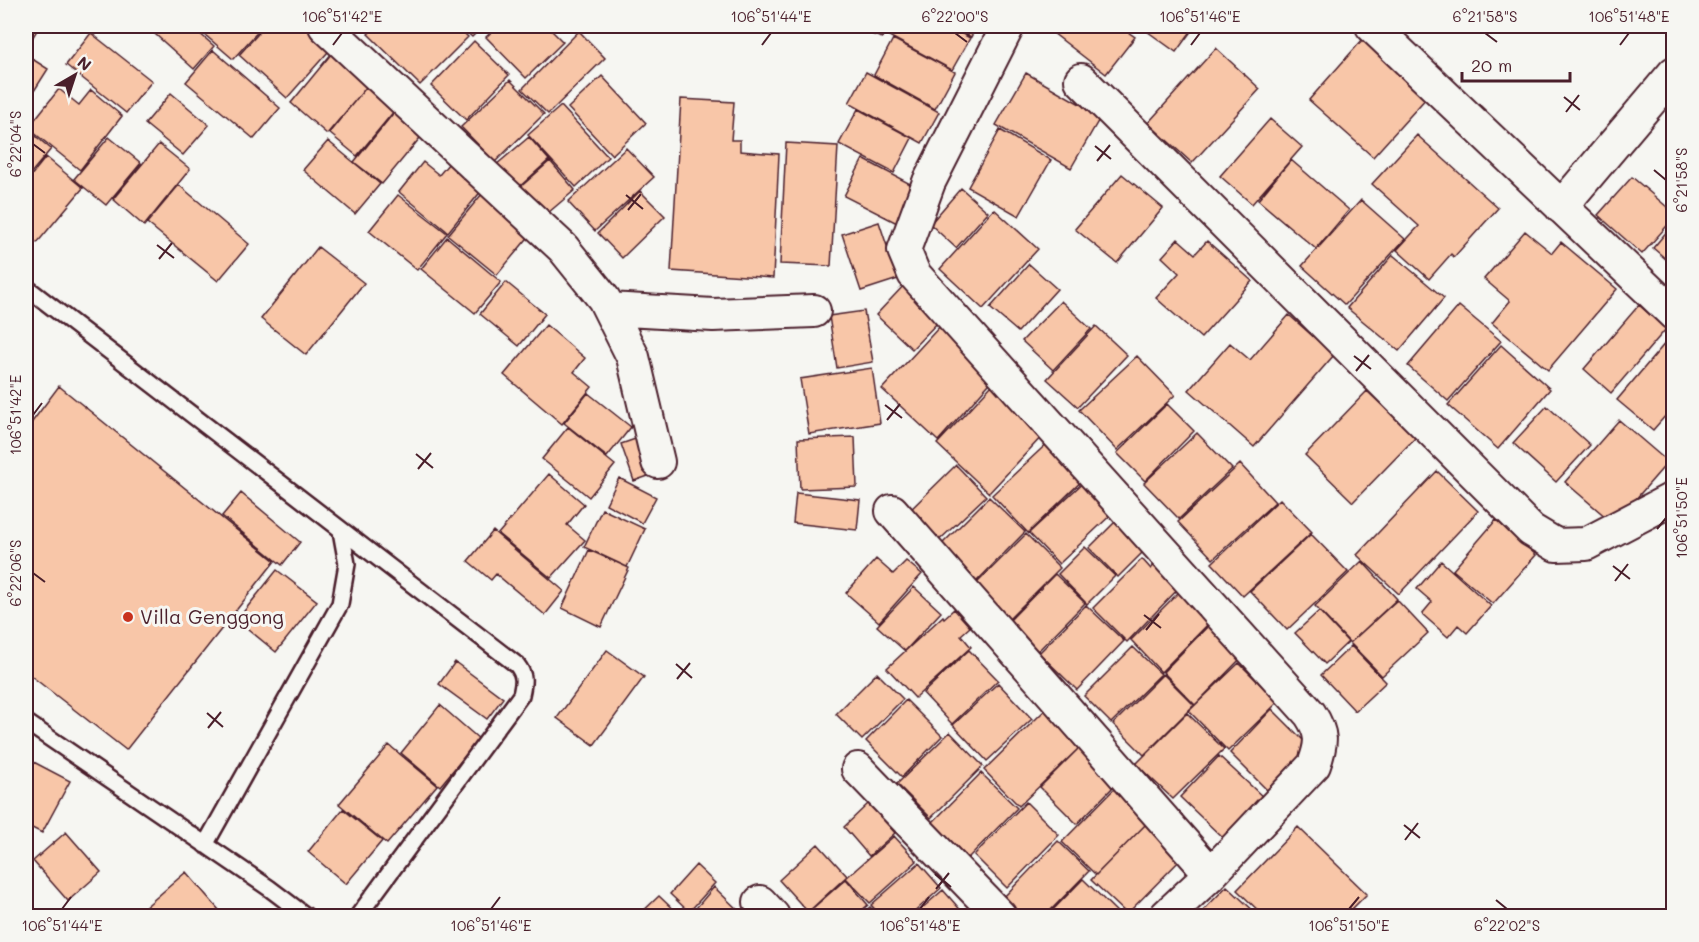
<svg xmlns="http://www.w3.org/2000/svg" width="1699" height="942" font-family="Mali,sans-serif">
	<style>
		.building { fill: #f8c6a8; stroke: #4a1f2b; stroke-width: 1.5 }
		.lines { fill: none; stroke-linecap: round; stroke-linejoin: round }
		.service-casing { stroke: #4a1f2b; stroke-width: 20 }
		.minor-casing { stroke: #4a1f2b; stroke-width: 36 }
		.service { stroke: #f6f6f2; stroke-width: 15 }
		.minor { stroke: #f6f6f2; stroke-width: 32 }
		.ticks { fill: none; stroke: #4a1f2b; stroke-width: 2 }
		.poi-dot { fill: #c8321e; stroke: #f6f6f2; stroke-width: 2 }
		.labels { text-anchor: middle; stroke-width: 6; stroke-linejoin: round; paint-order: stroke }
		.poi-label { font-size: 20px; fill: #4a1f2b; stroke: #f6f6f2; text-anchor: start }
		.neatline { fill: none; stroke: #4a1f2b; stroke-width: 2 }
		.ticks-label { font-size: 15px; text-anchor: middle; fill: #4a1f2b }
	</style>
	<rect width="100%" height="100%" fill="#f6f6f2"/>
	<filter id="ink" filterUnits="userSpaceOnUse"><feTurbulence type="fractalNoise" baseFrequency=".0167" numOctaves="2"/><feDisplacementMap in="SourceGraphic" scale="12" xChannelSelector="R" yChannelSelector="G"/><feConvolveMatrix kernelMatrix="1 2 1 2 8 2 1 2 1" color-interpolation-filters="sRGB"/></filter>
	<g filter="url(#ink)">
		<path class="building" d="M 26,26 L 39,27 L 26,48 Z
			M 146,26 L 191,26 L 214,46 L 194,69 Z
			M 212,26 L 263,26 L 233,59 L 204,34 Z
			M 265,26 L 316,26 L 336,43 L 287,98 L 239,55 Z
			M 376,26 L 457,26 L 468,37 L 420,85 L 368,34 Z
			M 460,26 L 483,26 L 472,37 Z
			M 498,26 L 547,26 L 563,42 L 526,78 L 486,37 Z
			M 850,26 L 886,26 L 882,38 Z
			M 895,26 L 947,26 L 970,38 L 952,70 L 889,36 Z
			M 950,26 L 977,26 L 971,37 Z
			M 1044,26 L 1119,26 L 1135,37 L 1106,74 Z
			M 1147,26 L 1195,26 L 1176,52 L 1144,29 Z
			M 579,31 L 605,58 L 548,114 L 522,89 Z
			M 91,33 L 152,81 L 126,113 L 66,65 Z
			M 893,39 L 955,72 L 935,109 L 874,75 Z
			M 1363,39 L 1428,96 L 1373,157 L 1309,100 Z
			M 474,41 L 509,75 L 466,120 L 431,86 Z
			M 1216,48 L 1260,89 L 1192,163 L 1148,123 Z
			M 213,50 L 280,108 L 254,139 L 186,82 Z
			M 332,53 L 369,84 L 327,134 L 291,103 Z
			M 26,55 L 48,69 L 27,102 L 26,101 Z
			M 866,72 L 939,112 L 922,143 L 849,103 Z
			M 1026,73 L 1101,116 L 1071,168 L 996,125 Z
			M 602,76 L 646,123 L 612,155 L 568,108 Z
			M 510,80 L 544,114 L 495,162 L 461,127 Z
			M 367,86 L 395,110 L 357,156 L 329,133 Z
			M 59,89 L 79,105 L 91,90 L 122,116 L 80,170 L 28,128 Z
			M 171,93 L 209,125 L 183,155 L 145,124 Z
			M 681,99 L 734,102 L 731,140 L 740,140 L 740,151 L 779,154 L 773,278 L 671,271 Z
			M 561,106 L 608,157 L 576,187 L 528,135 Z
			M 858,109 L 912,138 L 894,173 L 839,144 Z
			M 396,110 L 424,133 L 382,184 L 354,162 Z
			M 1270,119 L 1302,147 L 1252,204 L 1220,176 Z
			M 26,128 L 51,149 L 31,173 L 26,168 Z
			M 1000,130 L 1051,160 L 1019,216 L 968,187 Z
			M 1417,135 L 1498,208 L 1454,257 L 1451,254 L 1429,279 L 1397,250 L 1419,226 L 1372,184 Z
			M 109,137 L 141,163 L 106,205 L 74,179 Z
			M 529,137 L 549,160 L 517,189 L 496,165 Z
			M 328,141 L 380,184 L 355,214 L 303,170 Z
			M 786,143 L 838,146 L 831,266 L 780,264 Z
			M 159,144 L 190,169 L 144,226 L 113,199 Z
			M 626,148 L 654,177 L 595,231 L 568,202 Z
			M 46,157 L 83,188 L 37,243 L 26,233 L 26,182 Z
			M 863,159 L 916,187 L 897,223 L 844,196 Z
			M 1291,160 L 1349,210 L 1316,249 L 1258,200 Z
			M 550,161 L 575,190 L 542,218 L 517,190 Z
			M 423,162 L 439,175 L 449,163 L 482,190 L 448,232 L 399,192 Z
			M 1122,174 L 1163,208 L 1117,263 L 1075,229 Z
			M 1632,177 L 1674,213 L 1674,218 L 1642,254 L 1598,215 Z
			M 179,185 L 249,244 L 218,281 L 147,223 Z
			M 961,188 L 988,212 L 956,248 L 930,224 Z
			M 640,191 L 665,216 L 622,258 L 598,233 Z
			M 482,194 L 531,234 L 497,275 L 448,235 Z
			M 398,195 L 447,233 L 417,270 L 369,231 Z
			M 1361,200 L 1405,239 L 1345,305 L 1302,266 Z
			M 994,209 L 1038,249 L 983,309 L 940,269 Z
			M 879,222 L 898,279 L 861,291 L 842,234 Z
			M 1674,223 L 1674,266 L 1653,248 Z
			M 1525,231 L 1552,253 L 1561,242 L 1617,289 L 1548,370 L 1492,323 L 1510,301 L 1484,279 Z
			M 447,237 L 501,282 L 475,313 L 421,269 Z
			M 1178,239 L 1195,254 L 1207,241 L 1252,281 L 1201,338 L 1156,298 L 1179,273 L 1162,257 Z
			M 318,247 L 364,283 L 306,355 L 261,319 Z
			M 1393,255 L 1444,298 L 1399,351 L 1347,308 Z
			M 1029,264 L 1057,289 L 1018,332 L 990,308 Z
			M 506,282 L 545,314 L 519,346 L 480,314 Z
			M 906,283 L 942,318 L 912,349 L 876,315 Z
			M 1061,301 L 1091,329 L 1053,370 L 1022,341 Z
			M 1639,305 L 1666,329 L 1611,393 L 1584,369 Z
			M 1459,306 L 1501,341 L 1448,401 L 1408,366 Z
			M 864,311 L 873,362 L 837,368 L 829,316 Z
			M 1289,315 L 1334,355 L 1254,447 L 1189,390 L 1230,343 L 1250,360 Z
			M 942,324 L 997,375 L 938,441 L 882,389 Z
			M 546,325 L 585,358 L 574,372 L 592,387 L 562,424 L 504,375 Z
			M 1096,326 L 1127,355 L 1078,407 L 1047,379 Z
			M 1672,335 L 1674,406 L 1653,430 L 1617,400 Z
			M 1501,345 L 1550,389 L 1498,449 L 1448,405 Z
			M 1137,356 L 1175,395 L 1117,450 L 1079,410 Z
			M 872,368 L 880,423 L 809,434 L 800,379 Z
			M 992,385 L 1044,434 L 989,493 L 937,444 Z
			M 59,386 L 275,561 L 126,750 L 26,672 L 26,430 Z
			M 1367,391 L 1416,437 L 1353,502 L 1305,455 Z
			M 588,393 L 631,427 L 607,457 L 564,423 Z
			M 1167,404 L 1194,431 L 1145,481 L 1117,453 Z
			M 1547,406 L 1590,445 L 1556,482 L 1513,443 Z
			M 1619,420 L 1668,462 L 1614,524 L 1565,482 Z
			M 568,427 L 615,465 L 589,497 L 542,459 Z
			M 1197,433 L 1232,469 L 1179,519 L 1144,483 Z
			M 1055,436 L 1090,473 L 1028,533 L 992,495 Z
			M 641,437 L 654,474 L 634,481 L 621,444 Z
			M 855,437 L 857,487 L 800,489 L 798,439 Z
			M 1240,464 L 1275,502 L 1213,559 L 1178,522 Z
			M 956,465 L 986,496 L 932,547 L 903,517 Z
			M 1437,471 L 1478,511 L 1399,594 L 1357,555 Z
			M 549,474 L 584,504 L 567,525 L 585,540 L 551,578 L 498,534 Z
			M 619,478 L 656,497 L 642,523 L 606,504 Z
			M 1088,478 L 1117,509 L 1059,564 L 1029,533 Z
			M 241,493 L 300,542 L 282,565 L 222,516 Z
			M 796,493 L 860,500 L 857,530 L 793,523 Z
			M 989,497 L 1025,532 L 975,583 L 939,547 Z
			M 1280,499 L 1312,532 L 1243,596 L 1212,563 Z
			M 602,509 L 645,529 L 627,567 L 584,547 Z
			M 1121,516 L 1151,544 L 1118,577 L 1089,548 Z
			M 1496,520 L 1536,555 L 1493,604 L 1453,570 Z
			M 493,531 L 564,591 L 545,615 L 496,574 L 491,580 L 468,561 Z
			M 1026,534 L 1060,568 L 1009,619 L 975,585 Z
			M 1311,534 L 1348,572 L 1287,630 L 1250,591 Z
			M 1085,547 L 1115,576 L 1087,604 L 1058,574 Z
			M 589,550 L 629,568 L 601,627 L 562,608 Z
			M 876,559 L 893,574 L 906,561 L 922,574 L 879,622 L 846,593 Z
			M 1142,559 L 1151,569 L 1157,561 L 1181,586 L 1127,642 L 1093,608 Z
			M 1362,561 L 1397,599 L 1350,643 L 1315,606 Z
			M 1441,561 L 1491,606 L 1467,633 L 1458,625 L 1448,637 L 1422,614 L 1432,602 L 1417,589 Z
			M 277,570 L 317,601 L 276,652 L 237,620 Z
			M 1055,574 L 1085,603 L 1037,652 L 1007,623 Z
			M 914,587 L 941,612 L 905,651 L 877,626 Z
			M 1183,588 L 1214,618 L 1161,672 L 1131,640 Z
			M 1397,600 L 1428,633 L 1382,676 L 1350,643 Z
			M 1086,605 L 1124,641 L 1077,690 L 1039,653 Z
			M 954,609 L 970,627 L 961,635 L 971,647 L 915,698 L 887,668 L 943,616 L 944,618 Z
			M 1319,611 L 1348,642 L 1325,664 L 1295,633 Z
			M 1215,619 L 1247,652 L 1195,705 L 1163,672 Z
			M 1351,646 L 1386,682 L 1355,711 L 1321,675 Z
			M 1133,647 L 1161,674 L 1111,723 L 1084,696 Z
			M 607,650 L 644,677 L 594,745 L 557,718 Z
			M 969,650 L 998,680 L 952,724 L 923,693 Z
			M 455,662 L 503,698 L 487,719 L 439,684 Z
			M 1239,663 L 1278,702 L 1228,751 L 1189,711 Z
			M 877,673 L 903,699 L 862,740 L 836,714 Z
			M 1163,674 L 1194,705 L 1144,755 L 1113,724 Z
			M 998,683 L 1032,719 L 987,761 L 953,725 Z
			M 906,700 L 942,736 L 902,777 L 866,741 Z
			M 440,705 L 479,739 L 440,786 L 401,753 Z
			M 1272,709 L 1312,749 L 1270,793 L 1230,753 Z
			M 1045,710 L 1081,746 L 1019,806 L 984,770 Z
			M 1187,713 L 1224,749 L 1173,799 L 1136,764 Z
			M 950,732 L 983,766 L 931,818 L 897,784 Z
			M 389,745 L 437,785 L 387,844 L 339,804 Z
			M 1080,747 L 1117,783 L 1077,824 L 1040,787 Z
			M 1219,756 L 1264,798 L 1225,840 L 1180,797 Z
			M 26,758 L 70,781 L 42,833 L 26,825 Z
			M 981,773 L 1017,808 L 968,858 L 932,823 Z
			M 1116,787 L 1150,820 L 1096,875 L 1062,842 Z
			M 1026,802 L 1059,835 L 1007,888 L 974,855 Z
			M 869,803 L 895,833 L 869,856 L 844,827 Z
			M 343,809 L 382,841 L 346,884 L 308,852 Z
			M 1150,820 L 1186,854 L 1127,914 L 1091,880 Z
			M 1298,827 L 1367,894 L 1345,916 L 1264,916 L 1237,890 Z
			M 66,832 L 101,872 L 68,901 L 33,861 Z
			M 894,836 L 917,861 L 870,903 L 846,878 Z
			M 1058,841 L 1089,871 L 1045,916 L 1020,916 L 1002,899 Z
			M 818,844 L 847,876 L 808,912 L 779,880 Z
			M 919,863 L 941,888 L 910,916 L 881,916 L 871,905 Z
			M 696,865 L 715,883 L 689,912 L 670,894 Z
			M 186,872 L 219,910 L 212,916 L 135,916 Z
			M 846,879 L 868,905 L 855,916 L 804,916 Z
			M 1083,879 L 1121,916 L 1047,916 Z
			M 1227,886 L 1259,916 L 1198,916 Z
			M 714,887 L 740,912 L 736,916 L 694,916 L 691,914 Z
			M 943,890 L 965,915 L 963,916 L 913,916 Z
			M 659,896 L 680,916 L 638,916 Z
			M 870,907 L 879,916 L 859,916 Z"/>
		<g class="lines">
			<defs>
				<path id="service" d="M 26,287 L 517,665 C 525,675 524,682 521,695 L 358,916
					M 26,722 L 269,888 L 306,916
					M 205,845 L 340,604 L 347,564 L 341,531"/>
				<path id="minor" d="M 325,26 L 563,248 L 604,299 L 633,357 L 658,462
					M 1008,26 L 929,182 L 904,250 L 914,274 L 1310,714 C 1323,734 1322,743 1314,765 L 1211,874 L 1166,916
					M 1372,26 L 1674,314
					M 1081,80 L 1531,530 L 1556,545 L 1586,544 L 1674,498
					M 1561,207 L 1674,73
					M 609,309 L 713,315 L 814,311
					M 892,511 L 1211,874
					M 858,769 L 1000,916
					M 760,902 L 773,916"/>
			</defs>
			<use href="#service" class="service-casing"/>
			<use href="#minor" class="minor-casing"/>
			<use href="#service" class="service"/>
			<use href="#minor" class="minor"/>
		</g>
	</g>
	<path class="ticks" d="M 955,33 L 967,42M 1485,33 L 1497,42M 333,45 L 342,33M 762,45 L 771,33M 1191,45 L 1200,33M 1620,45 L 1629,33M 1564,97 L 1580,110M 1566,112 L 1579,95M 33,144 L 45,153M 1095,146 L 1111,159M 1097,161 L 1110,145M 1654,170 L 1666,180M 626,195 L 643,209M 628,210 L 641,194M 157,245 L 174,258M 159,259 L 172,243M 1354,356 L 1371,369M 1356,371 L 1369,355M 885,405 L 902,418M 33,415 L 42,403M 887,420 L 900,404M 416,454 L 433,468M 418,469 L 431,453M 1657,529 L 1666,518M 1613,566 L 1630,579M 33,573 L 45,582M 1615,581 L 1628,564M 1144,615 L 1161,628M 1146,630 L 1159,614M 676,664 L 692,678M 677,679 L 690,663M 207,713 L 223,727M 208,728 L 221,712M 1404,825 L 1420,838M 1405,840 L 1418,823M 935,874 L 951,887M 936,889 L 949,873M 1496,900 L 1507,909M 62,909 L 71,897M 491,909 L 500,897M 920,909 L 929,897M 1349,909 L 1359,897"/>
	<circle class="poi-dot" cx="128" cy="617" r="6"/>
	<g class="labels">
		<g class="poi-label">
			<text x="140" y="624">Villa Genggong</text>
		</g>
	</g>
	<rect width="1699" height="942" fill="none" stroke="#f6f6f2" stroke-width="66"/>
	<g transform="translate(75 75) rotate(39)" stroke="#f6f6f2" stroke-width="4.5" paint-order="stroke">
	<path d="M0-4.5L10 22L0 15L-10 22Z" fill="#4a1f2b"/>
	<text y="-9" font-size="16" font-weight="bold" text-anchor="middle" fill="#4a1f2b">N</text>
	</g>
	<path d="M1462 72v9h108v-9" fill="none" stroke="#4a1f2b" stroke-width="3"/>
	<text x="1471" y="72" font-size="18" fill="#4a1f2b" stroke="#f6f6f2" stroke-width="4.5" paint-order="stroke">20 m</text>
	<rect x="33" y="33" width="1633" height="876" class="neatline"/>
	<g class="ticks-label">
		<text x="342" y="22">106°51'42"E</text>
		<text x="771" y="22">106°51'44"E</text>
		<text x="955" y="22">6°22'00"S</text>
		<text x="1200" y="22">106°51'46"E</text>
		<text x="1485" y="22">6°21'58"S</text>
		<text x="1629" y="22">106°51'48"E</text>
		<text transform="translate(16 144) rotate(-90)" y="5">6°22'04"S</text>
		<text transform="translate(1682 180) rotate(-90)" y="5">6°21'58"S</text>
		<text transform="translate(16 415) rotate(-90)" y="5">106°51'42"E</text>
		<text transform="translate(1682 518) rotate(-90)" y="5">106°51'50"E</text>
		<text transform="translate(16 573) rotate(-90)" y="5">6°22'06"S</text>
		<text x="62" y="931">106°51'44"E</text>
		<text x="491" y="931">106°51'46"E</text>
		<text x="920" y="931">106°51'48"E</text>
		<text x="1349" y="931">106°51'50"E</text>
		<text x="1507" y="931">6°22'02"S</text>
	</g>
</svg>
